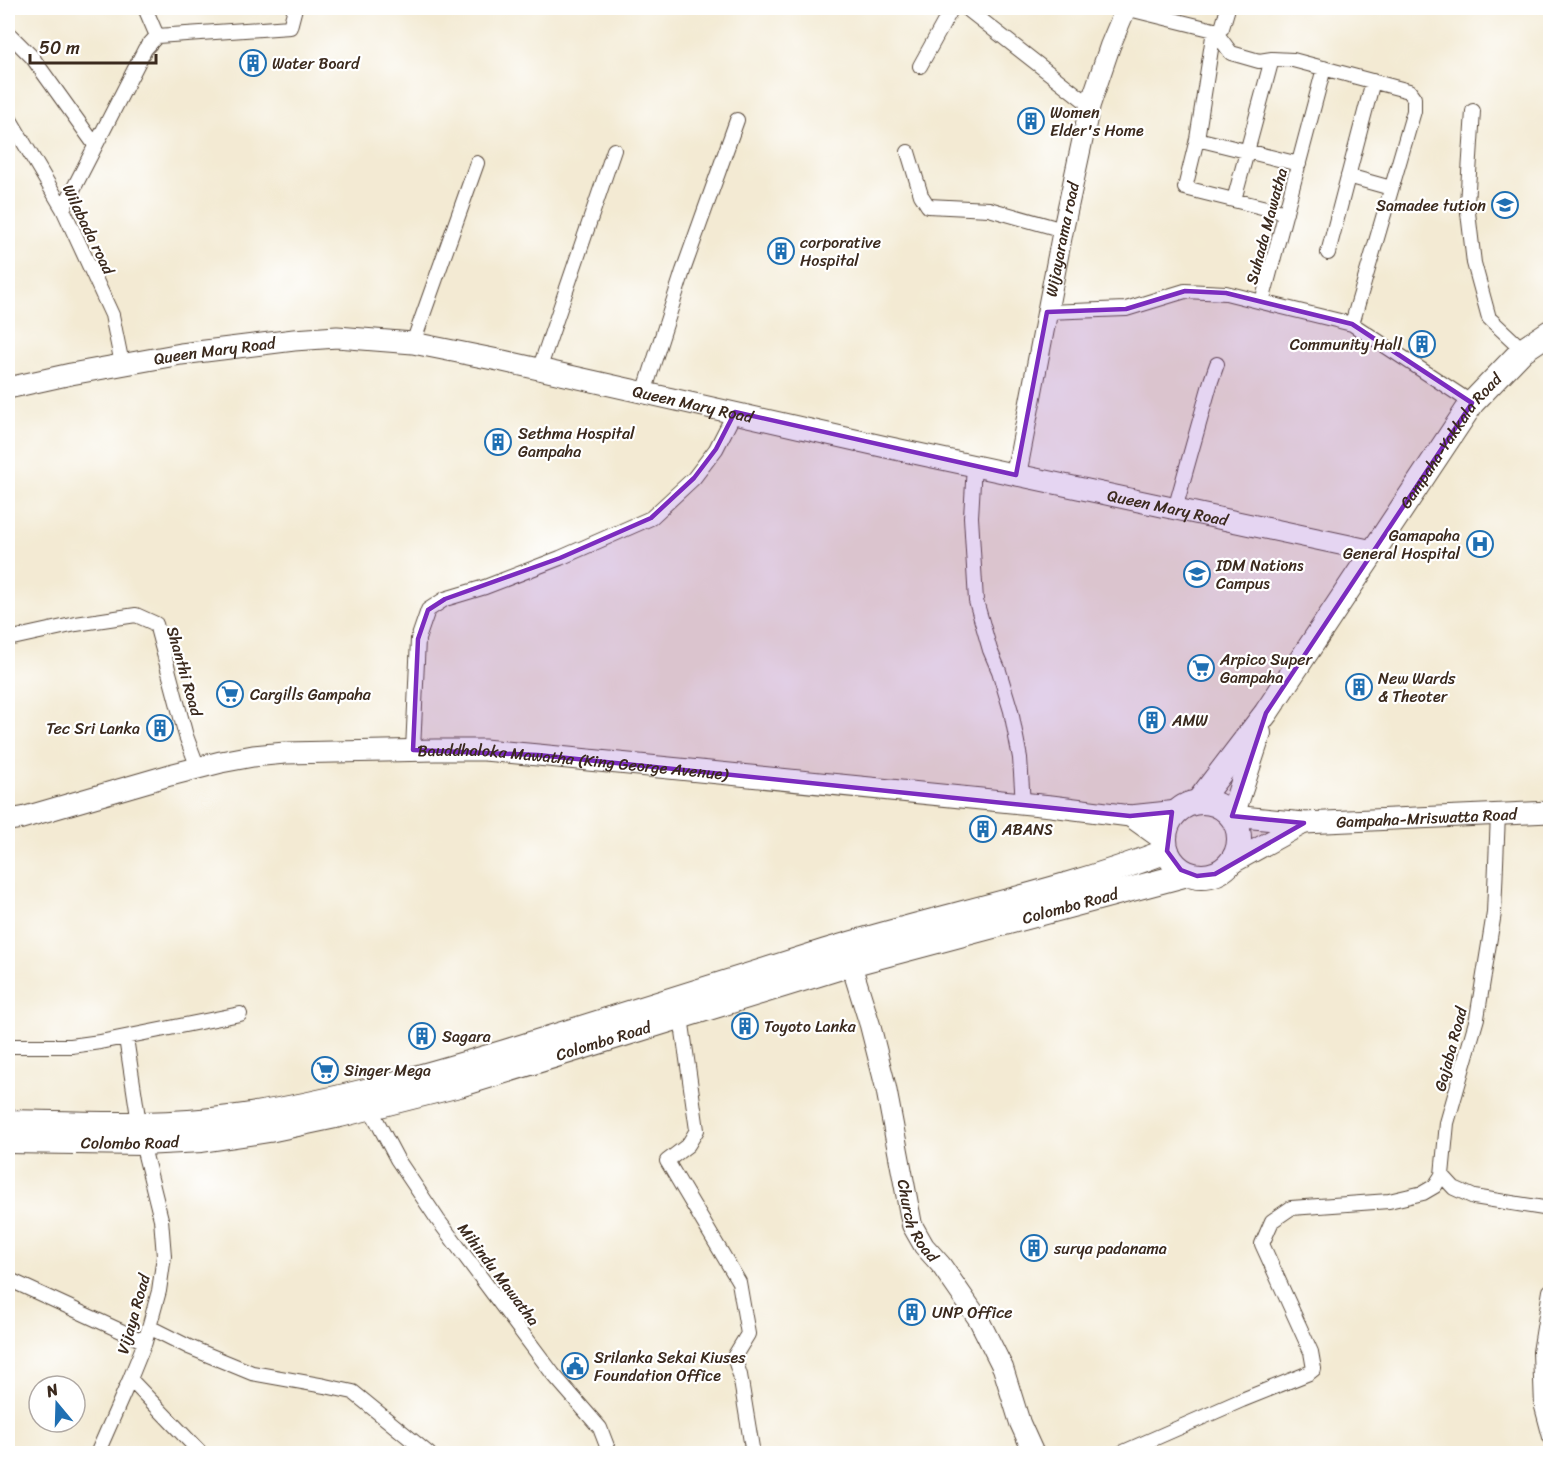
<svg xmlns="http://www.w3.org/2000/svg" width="1558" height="1461" font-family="Sriracha,sans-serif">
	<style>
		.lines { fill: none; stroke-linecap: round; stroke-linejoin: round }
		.street-casing { stroke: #574739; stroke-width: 16 }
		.secondary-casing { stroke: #574739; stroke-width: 22 }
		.primary-casing { stroke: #574739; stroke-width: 23 }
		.highway-casing { stroke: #574739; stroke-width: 26 }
		.street { stroke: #fff; stroke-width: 14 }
		.secondary { stroke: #fff; stroke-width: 20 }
		.primary { stroke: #fff; stroke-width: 21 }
		.highway { stroke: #fff; stroke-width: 24 }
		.marked { fill: #7b2cbf; fill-opacity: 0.2; stroke: #7b2cbf; stroke-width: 4.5; stroke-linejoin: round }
		.labels { text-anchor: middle; stroke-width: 4.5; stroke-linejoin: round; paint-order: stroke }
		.poi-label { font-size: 16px; fill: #3b2a1e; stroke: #fff; text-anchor: start }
		.street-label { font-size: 16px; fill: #3b2a1e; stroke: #fff }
	</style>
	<rect width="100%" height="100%" fill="#fff"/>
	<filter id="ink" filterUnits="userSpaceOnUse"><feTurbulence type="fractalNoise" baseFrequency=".0167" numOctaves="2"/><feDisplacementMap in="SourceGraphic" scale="12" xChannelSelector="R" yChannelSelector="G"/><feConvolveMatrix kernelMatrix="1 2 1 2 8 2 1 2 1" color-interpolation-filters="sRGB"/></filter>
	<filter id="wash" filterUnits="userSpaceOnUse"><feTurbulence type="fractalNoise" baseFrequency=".008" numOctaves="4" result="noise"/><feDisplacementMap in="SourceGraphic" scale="24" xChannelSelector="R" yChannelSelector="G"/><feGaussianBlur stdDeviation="1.35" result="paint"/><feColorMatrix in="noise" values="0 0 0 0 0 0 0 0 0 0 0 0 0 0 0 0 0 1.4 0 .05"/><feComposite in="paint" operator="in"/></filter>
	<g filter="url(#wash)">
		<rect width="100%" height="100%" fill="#f3ead3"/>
	</g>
	<g filter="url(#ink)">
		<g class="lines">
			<defs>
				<path id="street" d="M 145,8 L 157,36
					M 966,8 L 1090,105
					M 1125,8 L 1214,30 L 1222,28 L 1228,8
					M 10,35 L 32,57 L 95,145
					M 920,66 L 952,8
					M 1324,68 L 1262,302 L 1352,324 L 1472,403
					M 1473,111 L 1467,204 L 1474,263 L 1489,318 L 1523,350
					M 8,116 L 63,209 L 112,315 L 122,364
					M 1197,139 L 1299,164
					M 908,152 L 921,195 L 928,206 L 989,209 L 1063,230
					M 1348,176 L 1391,188
					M 1234,200 L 1272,59
					M 63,209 L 145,49 L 157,36 L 290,27 L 295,8
					M 1286,213 L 1185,188 L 1197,139 L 1214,30 L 1231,53 L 1259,61 L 1272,59 L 1293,60 L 1409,91 L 1414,98 L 1414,111 L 1352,324
					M 1328,253 L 1373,81
					M 1047,312 L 1126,309 L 1185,291 L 1226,293 L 1262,302
					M 413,343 L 477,163
					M 539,370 L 614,150
					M 644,393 L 683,271 L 737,120
					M 974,465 L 971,517 L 976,601 L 990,650 L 999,671 L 1011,711 L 1020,758 L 1023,804
					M 1175,509 L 1211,381 L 1217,364
					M 8,639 L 76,624 L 136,615 L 156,624 L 186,736 L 198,768
					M 413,750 L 418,639 L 428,610 L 445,599 L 485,587 L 560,558 L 651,518 L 694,478 L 716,449 L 735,412
					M 1498,814 L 1494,913 L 1477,1018 L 1447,1123 L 1442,1175 L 1454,1188 L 1474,1197 L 1550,1209
					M 681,1017 L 697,1130 L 688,1145 L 667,1161 L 739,1282 L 748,1334 L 734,1357 L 740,1375 L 753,1454
					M 8,1046 L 71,1046 L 100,1042 L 240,1014
					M 370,1108 L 397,1159 L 438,1220 L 553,1374 L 600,1428 L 610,1454
					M 8,1279 L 145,1342
					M 1550,1291 L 1540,1352 L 1542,1407 L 1550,1437
					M 149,1327 L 189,1347 L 252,1373 L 325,1386 L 353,1392 L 429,1454
					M 130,1379 L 199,1451 L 199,1454
					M 97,1454 L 130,1379 L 145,1342 L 159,1291 L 164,1256 L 161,1219 L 142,1143 L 126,1038
					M 1119,1454 L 1242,1400 L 1309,1373 L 1314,1369 L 1311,1352 L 1262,1244 L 1272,1221 L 1291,1208 L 1389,1201 L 1423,1193 L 1435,1186 L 1442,1175"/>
				<g id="secondary">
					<path id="s1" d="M 1016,475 L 1063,230 L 1090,105 L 1110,46 L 1126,8"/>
					<path id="s2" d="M 851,964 L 870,1025 L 886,1088 L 912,1225 L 924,1246 L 941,1265 L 979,1320 L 1003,1368 L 1020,1423 L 1034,1454"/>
				</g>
				<g id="primary">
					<path id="s3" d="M 8,388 L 71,374 L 181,354 L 294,340 L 337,337 L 413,343 L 503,361 L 886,447 L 1373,551"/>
					<path d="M 1130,816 L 1165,841"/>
					<path id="s4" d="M 1232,816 L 1304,823 L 1550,812"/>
					<path id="s5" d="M 8,820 L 22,818 L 170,775 L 221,762 L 253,756 L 285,753 L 435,750 L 484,750 L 538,755 L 1051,806 L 1130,816 L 1178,811"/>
					<path d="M 1230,864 L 1304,823"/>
				</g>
				<g id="highway">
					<circle cx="1202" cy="839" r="37"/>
					<path id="s6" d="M 1198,802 L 1266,713 L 1472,403 L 1523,350 L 1550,332"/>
					<path d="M 1232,816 L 1259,733"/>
					<path d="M 8,1122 C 81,1123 157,1128 230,1118 C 323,1105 415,1079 505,1052 C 612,1019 719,985 826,951 C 939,916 1056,894 1167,851"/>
					<path id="s7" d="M 8,1141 L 142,1143 L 202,1140 L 269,1130 L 340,1115 L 459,1085 L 851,964 L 1188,874"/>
				</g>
			</defs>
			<use href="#street" class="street-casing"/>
			<use href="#secondary" class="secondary-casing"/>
			<use href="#primary" class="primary-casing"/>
			<use href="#highway" class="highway-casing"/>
			<use href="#street" class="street"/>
			<use href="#secondary" class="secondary"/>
			<use href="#primary" class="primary"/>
			<use href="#highway" class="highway"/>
		</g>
	</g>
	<path class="marked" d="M 1185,291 L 1226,293 L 1352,324 L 1472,403 L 1266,713 L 1232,816 L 1304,823 L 1215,874 L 1197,876 L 1181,870 L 1167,851 L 1172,812 L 1130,816 L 538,755 L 413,750 L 418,639 L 428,610 L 445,599 L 560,558 L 651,518 L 694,478 L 716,449 L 735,412 L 1016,475 L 1047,312 L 1126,309 Z"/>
	<defs>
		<symbol id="building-ring" viewBox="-11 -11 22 22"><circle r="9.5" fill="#fff" stroke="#1f6fb2" stroke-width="1.5"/><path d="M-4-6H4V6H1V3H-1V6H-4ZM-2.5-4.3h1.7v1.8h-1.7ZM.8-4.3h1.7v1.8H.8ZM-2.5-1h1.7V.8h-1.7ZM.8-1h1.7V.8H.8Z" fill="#1f6fb2"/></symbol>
		<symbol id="university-ring" viewBox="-11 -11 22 22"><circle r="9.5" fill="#fff" stroke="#1f6fb2" stroke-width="1.5"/><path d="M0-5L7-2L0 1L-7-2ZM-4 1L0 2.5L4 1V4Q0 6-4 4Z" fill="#1f6fb2"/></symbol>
		<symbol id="hospital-ring" viewBox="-11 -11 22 22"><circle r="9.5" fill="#fff" stroke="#1f6fb2" stroke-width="1.5"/><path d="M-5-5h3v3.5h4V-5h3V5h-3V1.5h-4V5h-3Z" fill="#1f6fb2"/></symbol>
		<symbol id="supermarket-ring" viewBox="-11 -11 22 22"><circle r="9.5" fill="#fff" stroke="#1f6fb2" stroke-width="1.5"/><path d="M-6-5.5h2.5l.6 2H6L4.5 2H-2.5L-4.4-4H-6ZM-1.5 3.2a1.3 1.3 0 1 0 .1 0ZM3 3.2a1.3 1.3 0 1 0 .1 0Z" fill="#1f6fb2"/></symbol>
		<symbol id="civic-ring" viewBox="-11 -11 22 22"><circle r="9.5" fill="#fff" stroke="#1f6fb2" stroke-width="1.5"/><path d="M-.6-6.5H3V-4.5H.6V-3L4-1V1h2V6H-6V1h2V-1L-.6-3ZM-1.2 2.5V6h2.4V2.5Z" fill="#1f6fb2"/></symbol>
	</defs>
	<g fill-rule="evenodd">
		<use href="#building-ring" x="238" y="48" width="30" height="30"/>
		<use href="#building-ring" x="1016" y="106" width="30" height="30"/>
		<use href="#university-ring" x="1490" y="190" width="30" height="30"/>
		<use href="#building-ring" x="766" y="236" width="30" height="30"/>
		<use href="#building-ring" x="1407" y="329" width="30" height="30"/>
		<use href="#building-ring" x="483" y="427" width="30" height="30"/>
		<use href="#hospital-ring" x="1465" y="529" width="30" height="30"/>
		<use href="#university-ring" x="1182" y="559" width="30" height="30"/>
		<use href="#supermarket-ring" x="1186" y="653" width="30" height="30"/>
		<use href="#building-ring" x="1344" y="672" width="30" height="30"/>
		<use href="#supermarket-ring" x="215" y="679" width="30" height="30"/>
		<use href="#building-ring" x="1137" y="705" width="30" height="30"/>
		<use href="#building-ring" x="145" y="713" width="30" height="30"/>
		<use href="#building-ring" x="968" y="814" width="30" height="30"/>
		<use href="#building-ring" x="730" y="1011" width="30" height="30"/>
		<use href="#building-ring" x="407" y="1021" width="30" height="30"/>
		<use href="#supermarket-ring" x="310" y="1055" width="30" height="30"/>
		<use href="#building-ring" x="1019" y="1233" width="30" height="30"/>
		<use href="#building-ring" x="897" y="1297" width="30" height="30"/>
		<use href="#civic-ring" x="560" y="1351" width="30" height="30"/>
	</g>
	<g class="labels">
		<g class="poi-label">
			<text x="272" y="69">Water Board</text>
			<text x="1050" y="118">Women<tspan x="1050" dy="18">Elder's Home</tspan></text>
			<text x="1486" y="211" text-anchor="end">Samadee tution</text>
			<text x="800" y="248">corporative<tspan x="800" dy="18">Hospital</tspan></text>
			<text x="1402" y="350" text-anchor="end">Community Hall</text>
			<text x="518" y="439">Sethma Hospital<tspan x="518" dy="18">Gampaha</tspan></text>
			<text x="1460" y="541" text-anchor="end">Gamapaha<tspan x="1460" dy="18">General Hospital</tspan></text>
			<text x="1216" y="571">IDM Nations<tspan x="1216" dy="18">Campus</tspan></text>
			<text x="1220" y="665">Arpico Super<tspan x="1220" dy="18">Gampaha</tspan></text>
			<text x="1378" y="684">New Wards<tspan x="1378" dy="18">&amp; Theoter</tspan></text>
			<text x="250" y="700">Cargills Gampaha</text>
			<text x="1172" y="726">AMW</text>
			<text x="140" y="734" text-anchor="end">Tec Sri Lanka</text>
			<text x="1002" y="835">ABANS</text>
			<text x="764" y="1032">Toyoto Lanka</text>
			<text x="442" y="1042">Sagara</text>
			<text x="344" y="1076">Singer Mega</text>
			<text x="1054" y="1254">surya padanama</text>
			<text x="932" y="1318">UNP Office</text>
			<text x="594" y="1363">Srilanka Sekai Kiuses<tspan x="594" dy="18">Foundation Office</tspan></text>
		</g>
		<g class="street-label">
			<text transform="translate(1266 226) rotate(-75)" y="6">Suhada Mawatha</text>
			<text transform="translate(89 229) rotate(64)" y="6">Wilabada road</text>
			<text dy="6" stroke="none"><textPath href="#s1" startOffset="240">Wijayarama road</textPath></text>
			<text dy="6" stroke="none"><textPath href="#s3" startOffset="210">Queen Mary Road</textPath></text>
			<text dy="6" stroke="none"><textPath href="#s3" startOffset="696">Queen Mary Road</textPath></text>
			<text dy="6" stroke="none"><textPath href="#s6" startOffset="441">Gampaha-Yakkala Road</textPath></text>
			<text dy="6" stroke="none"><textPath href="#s3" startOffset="1182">Queen Mary Road</textPath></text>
			<text transform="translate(185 671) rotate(74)" y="6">Shanthi Road</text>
			<text dy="6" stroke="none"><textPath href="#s5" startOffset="574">Bauddhaloka Mawatha (King George Avenue)</textPath></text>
			<text dy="6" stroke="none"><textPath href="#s4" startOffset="195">Gampaha-Mriswatta Road</textPath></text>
			<text dy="6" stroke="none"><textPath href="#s7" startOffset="1094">Colombo Road</textPath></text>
			<text dy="6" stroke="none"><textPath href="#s7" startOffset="608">Colombo Road</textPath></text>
			<text transform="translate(1450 1049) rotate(-75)" y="6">Gajaba Road</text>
			<text dy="6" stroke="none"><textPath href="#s7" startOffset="122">Colombo Road</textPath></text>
			<text dy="6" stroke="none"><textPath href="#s2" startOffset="266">Church Road</textPath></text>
			<text transform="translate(499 1274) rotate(53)" y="6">Mihindu Mawatha</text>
			<text transform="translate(133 1314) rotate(-74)" y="6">Vijaya Road</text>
		</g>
	</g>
	<rect width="1558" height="1461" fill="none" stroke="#fff" stroke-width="30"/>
	<g transform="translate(57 1404) rotate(341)"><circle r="28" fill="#ffffff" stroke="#b1aaa5" stroke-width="1.5"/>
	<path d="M0-4.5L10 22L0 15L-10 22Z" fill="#1f6fb2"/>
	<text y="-9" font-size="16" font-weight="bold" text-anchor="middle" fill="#3b2a1e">N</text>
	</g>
	<path d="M30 54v9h126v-9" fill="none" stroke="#3b2a1e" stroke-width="3"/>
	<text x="39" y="54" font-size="18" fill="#3b2a1e" stroke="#ffffff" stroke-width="4.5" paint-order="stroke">50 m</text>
</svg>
